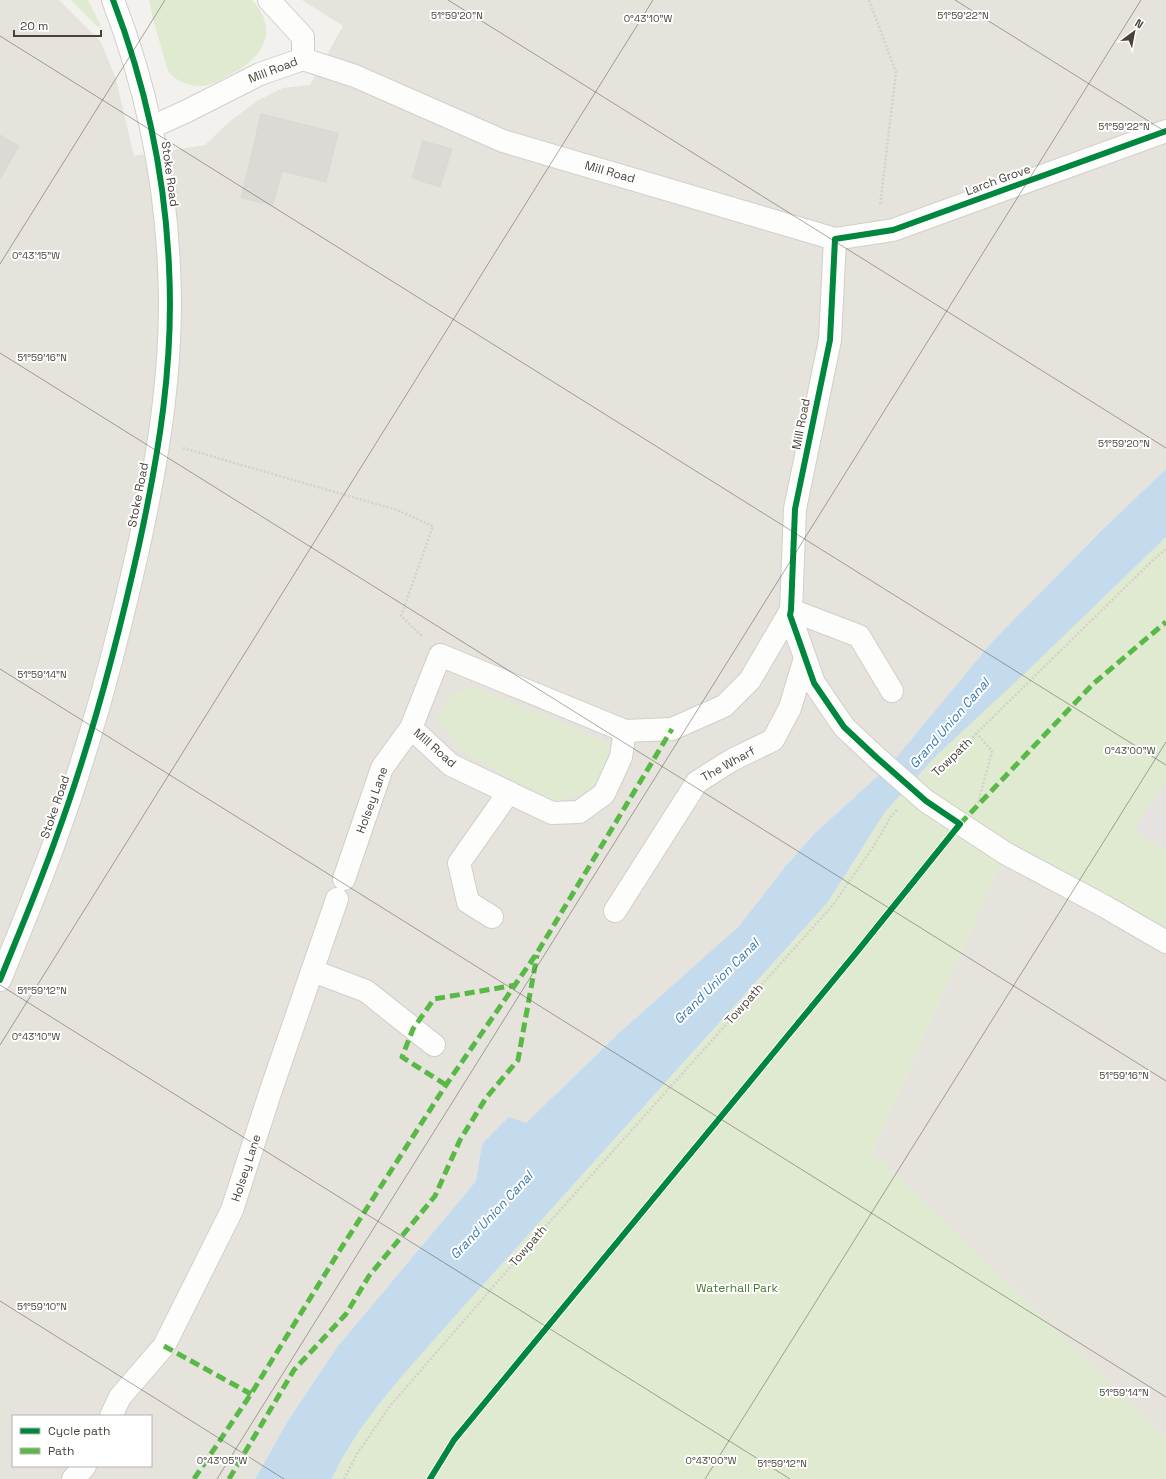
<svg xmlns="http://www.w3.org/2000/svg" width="1166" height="1479" font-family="'Space Grotesk',sans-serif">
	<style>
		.residential { fill: #e6e3dc; fill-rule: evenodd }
		.green { fill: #e0ead0 }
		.parking { fill: #e5e2df }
		.water { fill: #c3dbed }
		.building { fill: #dddad6; stroke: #dbd8d4 }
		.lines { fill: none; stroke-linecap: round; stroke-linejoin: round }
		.minor-casing { stroke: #d1cfcc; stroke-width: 24 }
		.path { stroke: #d3d1cc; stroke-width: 2.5; stroke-dasharray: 2 2; stroke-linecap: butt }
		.minor { stroke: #fdfdfc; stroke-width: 22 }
		.minor-bridge-casing { stroke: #d1cfcc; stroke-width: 24; stroke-linecap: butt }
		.minor-bridge { stroke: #fdfdfc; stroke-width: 22 }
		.quiet { stroke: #58b947; stroke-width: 5; stroke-dasharray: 10 5; stroke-linecap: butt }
		.cycleway-casing { stroke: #fff; stroke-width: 8 }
		.cycleway { stroke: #00873e; stroke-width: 6 }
		.ticks { fill: none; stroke: #49433a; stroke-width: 1; stroke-opacity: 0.45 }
		.labels { text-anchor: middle; stroke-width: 4; stroke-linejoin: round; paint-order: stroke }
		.street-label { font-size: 12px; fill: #49433a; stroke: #fff }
		.park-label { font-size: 12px; fill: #4a7730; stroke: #fff }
		.water-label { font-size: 13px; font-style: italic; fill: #3a7aae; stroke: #fff }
		.ticks-label { font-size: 10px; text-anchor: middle; fill: #49433a; stroke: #fff; stroke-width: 4; stroke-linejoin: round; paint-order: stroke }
	</style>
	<rect width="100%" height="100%" fill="#f3f1ee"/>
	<path class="residential" d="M 0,0 L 59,0 L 101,42 L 116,79 L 134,156 L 205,145 L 229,122 L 257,101 L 283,88 L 310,85 L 343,26 L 302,0 L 1166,0 L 1166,469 L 1102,530 L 991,643 L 891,764 L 815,833 L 785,867 L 739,926 L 619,1033 L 526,1123 L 482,1144 L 476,1181 L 338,1346 L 289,1419 L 255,1479 L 0,1479 ZM 13,1416 L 151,1416 L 151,1466 L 13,1466 Z
		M 1005,853 L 1166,942 L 1166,1438 L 872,1152 Z"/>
	<path class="green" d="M 71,0 L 88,0 L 101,26 L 98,27 Z
		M 149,0 L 252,0 C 282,33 260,60 228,76 C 220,80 212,85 202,86 C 191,87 174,81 168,71 L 153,19 Z
		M 1166,537 L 1166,942 L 1005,854 L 872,1152 L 1166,1438 L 1166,1479 L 332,1479 C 359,1419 412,1366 455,1316 L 828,902 L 885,812 L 938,754 Z
		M 474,687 L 608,743 L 609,763 L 592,789 L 554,804 L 462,751 L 437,719 L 450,695 Z"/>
	<path class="parking" d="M 1166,781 L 1166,851 L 1134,830 Z"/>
	<path class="water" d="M 1166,469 L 1166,537 L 1022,676 L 938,754 L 885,812 L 828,902 L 455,1316 C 412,1366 359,1419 332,1479 L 255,1479 L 289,1419 L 338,1346 L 476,1181 L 482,1144 L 509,1117 L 526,1123 L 619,1033 L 739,926 L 785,867 L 815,833 L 891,764 L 991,643 L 1102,530 Z"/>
	<path class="building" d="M 261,114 L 338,133 L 326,182 L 282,171 L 273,205 L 241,198 Z
		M 0,135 L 19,146 L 0,179 Z
		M 423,141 L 452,149 L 440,187 L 412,178 Z"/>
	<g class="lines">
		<defs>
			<path id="minor" d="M 269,0 L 303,37 L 303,59
				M 152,127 L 187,111 L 260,74 L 303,59 L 355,76 L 503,141 L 835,239 L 893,230 L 1166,131
				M 791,610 L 859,636 L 892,691
				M 790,615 L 814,683 L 844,727 L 876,757
				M 625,731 L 621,757 L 604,794 L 579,812 L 552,813 L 451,765 L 411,728 L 440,655 L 625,731 L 672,729 L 724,706 L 750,680 L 791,610 L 795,509 L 830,340 L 835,239
				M 926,801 L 1005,853 L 1104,906 L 1166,942
				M 344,879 L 382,768 L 411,728
				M 615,911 L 697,782 L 732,760 L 773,740 L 790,708 L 805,658
				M 492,917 L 468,902 L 459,863 L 509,792
				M 313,971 L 366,991 L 434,1045
				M 0,980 C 19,933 39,886 56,838 C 91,743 117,644 139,545 C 159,453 174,362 169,267 C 165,175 146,86 113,0
				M 111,1416 L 120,1397 L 164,1346 L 232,1210 L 271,1090 L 337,899
				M 73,1479 L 85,1466"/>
		</defs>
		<use href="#minor" class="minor-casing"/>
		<path class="path" d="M 869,0 L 896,72 L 880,206
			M 183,448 L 397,510 L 433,526 L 401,616 L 423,637
			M 976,733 L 992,751 L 978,803
			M 935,774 L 1153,560 L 1166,549
			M 344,1479 L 357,1454 L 390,1406 L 538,1235 L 833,905 L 873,847 L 892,815 L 897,810"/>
		<use href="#minor" class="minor"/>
		<defs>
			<path id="minor-bridge" d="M 876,757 L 926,801"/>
		</defs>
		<use href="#minor-bridge" class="minor-bridge-casing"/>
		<use href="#minor-bridge" class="minor-bridge"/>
		<path class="quiet" d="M 960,824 L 1093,684 L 1166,622
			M 446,1085 L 402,1057 L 413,1029 L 434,999 L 516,985
			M 164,1346 L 251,1394
			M 194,1479 L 251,1394 L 340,1250 L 446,1085 L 537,953 L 672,729
			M 229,1479 L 294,1370 L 346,1314 L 369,1276 L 435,1196 L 460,1140 L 486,1098 L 518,1060 L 537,955"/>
		<defs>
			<path id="cycleway" d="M 0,980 C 19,933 39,886 56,838 C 91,743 117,644 139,545 C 159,453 174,362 169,267 C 165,175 146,86 113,0
				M 430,1479 L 454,1440 L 856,953 L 960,824 L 926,801 L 876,757 L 844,727 L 814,683 L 790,615 L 791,610 L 795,509 L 830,340 L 835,239 L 893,230 L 1166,131"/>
		</defs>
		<use href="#cycleway" class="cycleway-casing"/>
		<use href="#cycleway" class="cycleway"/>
	</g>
	<path class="ticks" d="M 448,0 L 1166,448M 955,0 L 1166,132M 0,36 L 1166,765M 0,264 L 165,0M 0,353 L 1166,1081M 0,669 L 1166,1397M 0,985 L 790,1479M 0,1045 L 653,0M 0,1301 L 284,1479M 217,1479 L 1141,0M 705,1479 L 1166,742"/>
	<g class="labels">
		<g class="street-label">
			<text transform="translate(273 70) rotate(-21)" y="4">Mill Road</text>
			<text transform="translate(610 172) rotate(16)" y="4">Mill Road</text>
			<text transform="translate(170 174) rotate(82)" y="4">Stoke Road</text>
			<text transform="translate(998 180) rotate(-20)" y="4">Larch Grove</text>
			<text transform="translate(801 424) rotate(-79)" y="4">Mill Road</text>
			<text transform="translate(138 495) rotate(-79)" y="4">Stoke Road</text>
			<text transform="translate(435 748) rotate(41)" y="4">Mill Road</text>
			<text transform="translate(952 757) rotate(-44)" y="4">Towpath</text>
			<text transform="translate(728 764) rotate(-29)" y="4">The Wharf</text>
			<text transform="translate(372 800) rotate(-70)" y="4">Holsey Lane</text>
			<text transform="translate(55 807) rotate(-71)" y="4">Stoke Road</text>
			<text transform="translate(744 1004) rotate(-48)" y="4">Towpath</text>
			<text transform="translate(246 1168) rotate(-72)" y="4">Holsey Lane</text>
			<text transform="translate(528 1246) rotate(-49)" y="4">Towpath</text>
		</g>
		<g class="park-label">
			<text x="737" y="1292">Waterhall Park</text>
		</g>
		<g class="water-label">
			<text transform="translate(949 723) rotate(-49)" y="5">Grand Union Canal</text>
			<text transform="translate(716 981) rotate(-45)" y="5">Grand Union Canal</text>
			<text transform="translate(491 1215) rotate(-47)" y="5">Grand Union Canal</text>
		</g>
	</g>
	<g class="ticks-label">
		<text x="457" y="19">51°59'20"N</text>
		<text x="963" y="19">51°59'22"N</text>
		<text x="648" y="22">0°43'10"W</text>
		<text x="1124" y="130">51°59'22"N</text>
		<text x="36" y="259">0°43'15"W</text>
		<text x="42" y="361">51°59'16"N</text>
		<text x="1124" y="447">51°59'20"N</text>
		<text x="42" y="678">51°59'14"N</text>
		<text x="1130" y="754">0°43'00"W</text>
		<text x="42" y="994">51°59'12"N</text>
		<text x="36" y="1040">0°43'10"W</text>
		<text x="1124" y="1079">51°59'16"N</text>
		<text x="42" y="1310">51°59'10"N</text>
		<text x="1124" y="1396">51°59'14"N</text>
		<text x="222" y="1464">0°43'05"W</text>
		<text x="711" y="1464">0°43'00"W</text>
		<text x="782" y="1467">51°59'12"N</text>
	</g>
	<rect x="12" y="1415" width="140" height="52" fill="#ffffff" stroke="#b6b4b0"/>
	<rect x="20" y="1428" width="20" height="6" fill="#00873e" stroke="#b6b4b0"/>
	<text x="48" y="1435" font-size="12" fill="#49433a">Cycle path</text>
	<rect x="20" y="1448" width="20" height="6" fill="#58b947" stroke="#b6b4b0"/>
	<text x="48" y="1455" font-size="12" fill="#49433a">Path</text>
	<g transform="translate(1134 32) rotate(32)" stroke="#ffffff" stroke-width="3" paint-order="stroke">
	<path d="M0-3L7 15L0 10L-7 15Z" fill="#49433a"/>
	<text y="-6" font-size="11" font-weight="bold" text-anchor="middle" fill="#49433a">N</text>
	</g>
	<path d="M14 30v6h87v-6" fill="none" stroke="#49433a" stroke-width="2"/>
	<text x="20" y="30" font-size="12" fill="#49433a" stroke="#ffffff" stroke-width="3" paint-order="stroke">20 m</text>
</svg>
